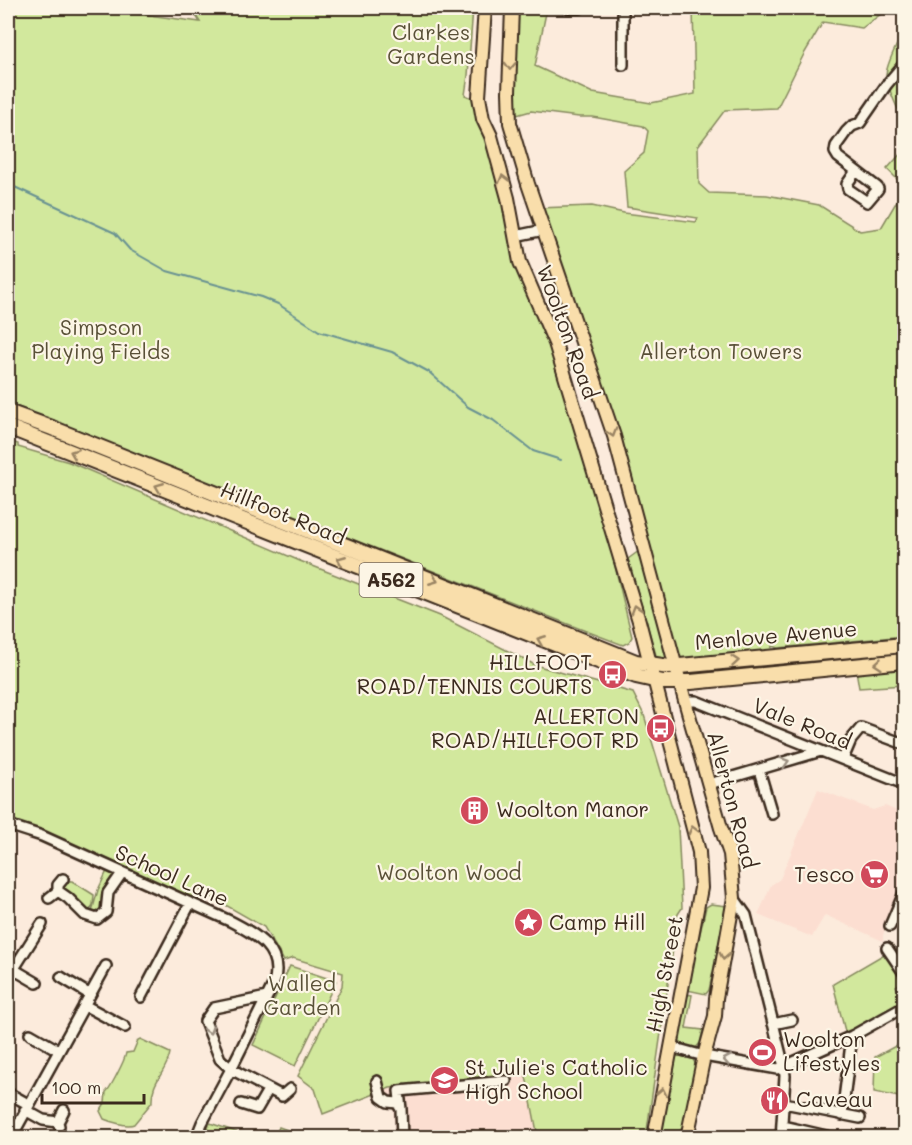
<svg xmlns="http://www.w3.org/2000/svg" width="912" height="1145" font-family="Mali,sans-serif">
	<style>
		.built { fill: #fcded1 }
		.green { fill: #d2e89d; stroke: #86895e; stroke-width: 1.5 }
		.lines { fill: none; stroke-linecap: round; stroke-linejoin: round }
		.stream { stroke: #699292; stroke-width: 2 }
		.minor-casing { stroke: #3b2a1e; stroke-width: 14 }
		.major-casing { stroke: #3b2a1e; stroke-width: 16 }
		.highway-casing { stroke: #3b2a1e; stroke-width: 18 }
		.minor { stroke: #fcf5e5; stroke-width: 9 }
		.major { stroke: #f9deab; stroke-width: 12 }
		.highway { stroke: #f9deab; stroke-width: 14 }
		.oneway { stroke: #9a8464 }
		.oneway2 { stroke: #9c9082 }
		.labels { text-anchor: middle; stroke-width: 4.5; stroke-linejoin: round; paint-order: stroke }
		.shield { fill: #fcf5e5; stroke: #75675a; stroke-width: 1.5 }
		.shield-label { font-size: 20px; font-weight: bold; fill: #3b2a1e }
		.park-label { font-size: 21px; fill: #595037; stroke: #fcf5e5 }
		.street-label { font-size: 21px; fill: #3b2a1e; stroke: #fcf5e5 }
		.poi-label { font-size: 21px; fill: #3b2a1e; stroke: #fcf5e5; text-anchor: start }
	</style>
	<rect width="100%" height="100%" fill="#fcebdc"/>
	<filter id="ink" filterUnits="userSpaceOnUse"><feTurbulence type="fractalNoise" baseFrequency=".0167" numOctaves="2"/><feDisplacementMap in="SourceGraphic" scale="12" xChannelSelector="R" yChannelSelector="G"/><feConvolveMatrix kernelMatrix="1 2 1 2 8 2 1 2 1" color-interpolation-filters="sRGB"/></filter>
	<g filter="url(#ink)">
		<path class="built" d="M 818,789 L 873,810 L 885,806 L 904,814 L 904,879 L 883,935 L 883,941 L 825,915 L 812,937 L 758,915 L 771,885 L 780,879 Z
			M 525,1071 L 538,1137 L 395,1137 L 393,1108 L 377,1102 L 373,1083 Z"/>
		<path class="green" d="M 8,8 L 98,8 L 200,22 L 191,8 L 473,8 L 468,75 L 465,95 L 473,98 L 475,109 L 506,198 L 518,262 L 552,342 L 599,500 L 632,637 L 629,642 L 623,645 L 578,628 L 45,418 L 8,406 Z
			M 516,8 L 547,8 L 535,66 L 593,93 L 651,103 L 695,94 L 693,8 L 889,8 L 862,28 L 823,22 L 804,54 L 777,108 L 725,110 L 698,146 L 699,184 L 709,193 L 767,195 L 819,205 L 860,231 L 881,228 L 904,189 L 904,636 L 778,648 L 772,646 L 771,652 L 658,662 L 628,559 L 647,545 L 538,208 L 592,206 L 624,213 L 696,222 L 698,218 L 627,207 L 624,171 L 644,153 L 648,131 L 643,126 L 593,117 L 579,117 L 531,111 L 513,116 Z
			M 904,34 L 904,118 C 898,113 886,83 886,74 C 887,65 898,39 904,34 Z
			M 904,150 L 904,186 L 887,169 Z
			M 8,441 L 18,444 L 18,447 L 69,462 L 300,561 L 440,616 L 535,665 L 633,693 L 644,715 L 678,827 L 682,908 L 678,914 L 646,1137 L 538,1137 L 525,1071 L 390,1088 L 323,1114 L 315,1089 L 298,1076 L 342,986 L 343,973 L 293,958 L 284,961 L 264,927 L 196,888 L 192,901 L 46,832 L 8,820 Z
			M 904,667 L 904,685 L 859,688 L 856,670 Z
			M 107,871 L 114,874 L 115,877 L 102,913 L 91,915 L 98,890 Z
			M 65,881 L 72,881 L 94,895 L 93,905 L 88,913 L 64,891 L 62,885 Z
			M 711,904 L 727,906 L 709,990 L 706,994 L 687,990 L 706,907 Z
			M 886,953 L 904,979 L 904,981 L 896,986 L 904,1001 L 846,1035 L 833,984 Z
			M 290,966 L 336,981 L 295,1066 L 253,1045 Z
			M 685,994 L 692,995 L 686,1028 L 703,1030 L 700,1043 L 695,1049 L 681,1046 L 678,1043 Z
			M 140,1039 L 170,1053 C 167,1072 151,1081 152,1102 L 134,1124 C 127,1127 111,1122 104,1119 L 100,1111 L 105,1103 L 106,1092 C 110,1089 125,1060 126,1053 L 133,1052 L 138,1040 Z
			M 901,1043 L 904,1048 L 904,1098 L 874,1092 L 875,1057 Z
			M 679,1056 L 692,1058 L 696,1065 L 683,1137 L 658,1138 L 675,1057 Z
			M 210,1123 L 251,1137 L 204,1137 Z
			M 279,1127 L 307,1137 L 275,1137 Z"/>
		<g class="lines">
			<path class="stream" d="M 8,184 L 115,233 L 130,250 L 167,271 L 261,297 L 278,304 L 319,331 L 392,352 L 429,372 L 468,407 L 493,420 L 533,451 L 561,460"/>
			<defs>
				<path id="minor" d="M 568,8 L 580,8
					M 623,8 L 623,65
					M 856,171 L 847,184 L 848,189 L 867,202 L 878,189 L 877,187 L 838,157 L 835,152 L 836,146 L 846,132 L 852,126 L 860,123 L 887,84 L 904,64
					M 515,236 L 544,230
					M 685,701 L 696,701 L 726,713 L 904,784
					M 843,759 L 851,740 L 861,728 L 904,744
					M 759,770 L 772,814
					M 709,784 L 821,751
					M 8,825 L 42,836 L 230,921 C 255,934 284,949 274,983 L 231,1069 L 202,1123 L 196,1138
					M 58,891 L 68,898 L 85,915 L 97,919 L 106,912 L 108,893 L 122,873
					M 49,898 L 58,891 L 58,885 L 63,879
					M 734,898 L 746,915 L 784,1067 L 785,1076 L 781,1138
					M 890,926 L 904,893
					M 887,948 L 904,973
					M 13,969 L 37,983
					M 61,977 L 89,994
					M 8,978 L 42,924
					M 141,997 L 190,904
					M 267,997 L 214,1008 L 205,1021 L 220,1059 L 231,1069 L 282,1096 L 290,1089
					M 84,1005 L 125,1027
					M 773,1024 L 792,1020
					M 30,1034 L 58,1050
					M 671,1047 L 704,1056 L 778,1069 L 852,1036 L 904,1007
					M 377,1081 L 381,1097 L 388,1102 L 397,1103 L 401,1109 L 402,1138
					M 8,1093 L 28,1104
					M 784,1103 L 860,1118
					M 241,1104 L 257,1109 L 268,1090
					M 401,1109 L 399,1091 L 506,1081
					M 25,1110 L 43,1120 L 58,1122
					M 842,1115 L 852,1036
					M 59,1126 L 58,1122 L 64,1110
					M 783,1126 L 835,1138
					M 11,1138 L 106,966"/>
				<path id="major" d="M 485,8 L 479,97 L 483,119 L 491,136 L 508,198 L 520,262 L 555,343 L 639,621 L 699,852 L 701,888 L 654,1138
					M 512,8 L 509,92 L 510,123 L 528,184 L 614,436 L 685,701 L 721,828 L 730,854 L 734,898 L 716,998 L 715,1016 L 704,1056 L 687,1138"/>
				<path id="highway" d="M 8,412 L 52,428 L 636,662 L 669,667 L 904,645
					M 8,427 L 636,676 L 663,682 L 691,682 L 904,661"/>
			</defs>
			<use href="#minor" class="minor-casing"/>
			<use href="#major" class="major-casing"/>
			<use href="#highway" class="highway-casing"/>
			<use href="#minor" class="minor"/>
			<use href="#major" class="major"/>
			<use href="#highway" class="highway"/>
		</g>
		<defs><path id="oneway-chevron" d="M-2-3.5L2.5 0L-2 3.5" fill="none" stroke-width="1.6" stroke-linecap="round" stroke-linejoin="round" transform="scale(1.5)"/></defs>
		<g class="oneway">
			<use href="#oneway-chevron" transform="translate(510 66) rotate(92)"/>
			<use href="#oneway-chevron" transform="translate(503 179) rotate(-105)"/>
			<use href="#oneway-chevron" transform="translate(612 433) rotate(73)"/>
			<use href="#oneway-chevron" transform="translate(74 453) rotate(-158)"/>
			<use href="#oneway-chevron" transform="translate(159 487) rotate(-158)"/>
			<use href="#oneway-chevron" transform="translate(341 560) rotate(-158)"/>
			<use href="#oneway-chevron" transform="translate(434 580) rotate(22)"/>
			<use href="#oneway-chevron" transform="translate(636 609) rotate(-107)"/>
			<use href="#oneway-chevron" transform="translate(541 640) rotate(-158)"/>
			<use href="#oneway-chevron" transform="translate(735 661) rotate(-5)"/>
			<use href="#oneway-chevron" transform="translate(878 664) rotate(175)"/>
			<use href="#oneway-chevron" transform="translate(693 830) rotate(-105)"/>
			<use href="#oneway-chevron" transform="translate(724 956) rotate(100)"/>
			<use href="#oneway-chevron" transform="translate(662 1092) rotate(-79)"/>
		</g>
		<g class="oneway2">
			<use href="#oneway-chevron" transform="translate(785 762) rotate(-17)"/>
			<use href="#oneway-chevron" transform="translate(209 1030) rotate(72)"/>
			<use href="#oneway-chevron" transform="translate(727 1060) rotate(-170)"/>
		</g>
	</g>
	<defs>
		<symbol id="bus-disc" viewBox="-11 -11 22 22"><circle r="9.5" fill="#d1495b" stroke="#fcf5e5"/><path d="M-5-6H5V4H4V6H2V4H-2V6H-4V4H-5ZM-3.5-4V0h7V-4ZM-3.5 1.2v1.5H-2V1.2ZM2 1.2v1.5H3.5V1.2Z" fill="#fff"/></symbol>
		<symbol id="building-disc" viewBox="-11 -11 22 22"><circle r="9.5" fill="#d1495b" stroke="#fcf5e5"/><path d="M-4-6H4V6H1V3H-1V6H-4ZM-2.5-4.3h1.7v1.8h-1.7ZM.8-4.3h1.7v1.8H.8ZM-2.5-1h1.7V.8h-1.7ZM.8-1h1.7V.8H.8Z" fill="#fff"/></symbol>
		<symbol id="supermarket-disc" viewBox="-11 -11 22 22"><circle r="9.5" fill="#d1495b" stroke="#fcf5e5"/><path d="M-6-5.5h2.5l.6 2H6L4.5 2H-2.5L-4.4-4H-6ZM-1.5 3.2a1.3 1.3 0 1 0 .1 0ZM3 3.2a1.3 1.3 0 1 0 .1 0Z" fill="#fff"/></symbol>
		<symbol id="sight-disc" viewBox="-11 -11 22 22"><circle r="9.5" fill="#d1495b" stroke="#fcf5e5"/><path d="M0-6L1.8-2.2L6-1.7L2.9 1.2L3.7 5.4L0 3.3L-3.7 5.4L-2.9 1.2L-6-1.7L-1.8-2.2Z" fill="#fff"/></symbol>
		<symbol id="stadium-disc" viewBox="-11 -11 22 22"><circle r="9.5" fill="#d1495b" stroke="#fcf5e5"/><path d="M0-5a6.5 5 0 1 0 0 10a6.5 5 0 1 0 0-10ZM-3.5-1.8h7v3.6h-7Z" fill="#fff"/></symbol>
		<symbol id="school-disc" viewBox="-11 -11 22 22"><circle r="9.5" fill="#d1495b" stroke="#fcf5e5"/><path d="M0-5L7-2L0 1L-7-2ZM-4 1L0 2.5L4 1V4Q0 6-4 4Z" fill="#fff"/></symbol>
		<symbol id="restaurant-disc" viewBox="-11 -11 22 22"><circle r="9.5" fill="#d1495b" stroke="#fcf5e5"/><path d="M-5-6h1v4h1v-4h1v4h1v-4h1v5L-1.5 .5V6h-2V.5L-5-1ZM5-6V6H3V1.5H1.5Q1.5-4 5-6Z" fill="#fff"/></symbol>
	</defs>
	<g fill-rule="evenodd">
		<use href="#bus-disc" x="596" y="658" width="33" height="33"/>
		<use href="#bus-disc" x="644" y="712" width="33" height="33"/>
		<use href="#building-disc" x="458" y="794" width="33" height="33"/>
		<use href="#supermarket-disc" x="858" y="858" width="33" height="33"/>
		<use href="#sight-disc" x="512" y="906" width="33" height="33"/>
		<use href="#stadium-disc" x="746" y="1036" width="33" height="33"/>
		<use href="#school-disc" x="428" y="1064" width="33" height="33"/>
		<use href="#restaurant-disc" x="758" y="1084" width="33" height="33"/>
	</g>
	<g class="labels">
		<rect class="shield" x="359.5" y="563" width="63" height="34" rx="4.5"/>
		<g class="shield-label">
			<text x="391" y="587">A562</text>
		</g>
		<g class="park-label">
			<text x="431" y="40">Clarkes<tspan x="431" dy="24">Gardens</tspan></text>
			<text x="101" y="335">Simpson<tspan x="101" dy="24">Playing Fields</tspan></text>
			<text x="721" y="359">Allerton Towers</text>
			<text x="449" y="880">Woolton Wood</text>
			<text x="302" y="991">Walled<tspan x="302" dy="24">Garden</tspan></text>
		</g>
		<g class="street-label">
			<text transform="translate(567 332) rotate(70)" y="7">Woolton Road</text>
			<text transform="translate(283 514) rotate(22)" y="7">Hillfoot Road</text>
			<text transform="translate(776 636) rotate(-5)" y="7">Menlove Avenue</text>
			<text transform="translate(802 724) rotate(22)" y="7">Vale Road</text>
			<text transform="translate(732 800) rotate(75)" y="7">Allerton Road</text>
			<text transform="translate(172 876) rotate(24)" y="7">School Lane</text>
			<text transform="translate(665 974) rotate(-79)" y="7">High Street</text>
		</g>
		<g class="poi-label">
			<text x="592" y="670" text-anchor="end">HILLFOOT<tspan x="592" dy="24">ROAD/TENNIS COURTS</tspan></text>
			<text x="639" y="724" text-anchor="end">ALLERTON<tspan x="639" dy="24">ROAD/HILLFOOT RD</tspan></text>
			<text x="496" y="817">Woolton Manor</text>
			<text x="854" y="882" text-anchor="end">Tesco</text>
			<text x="549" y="930">Camp Hill</text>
			<text x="783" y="1047">Woolton<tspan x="783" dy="24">Lifestyles</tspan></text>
			<text x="465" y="1075">St Julie's Catholic<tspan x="465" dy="24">High School</tspan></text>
			<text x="796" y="1107">Caveau</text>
		</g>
	</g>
	<rect width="912" height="1145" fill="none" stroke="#fcf5e5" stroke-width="30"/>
	<rect x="15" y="15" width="882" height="1115" fill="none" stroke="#3b2a1e" stroke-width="2" filter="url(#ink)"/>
	<path d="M42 1094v9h102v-9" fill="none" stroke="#3b2a1e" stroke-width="3"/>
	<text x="51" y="1094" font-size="18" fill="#3b2a1e" stroke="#fcf5e5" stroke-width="4.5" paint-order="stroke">100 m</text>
</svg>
